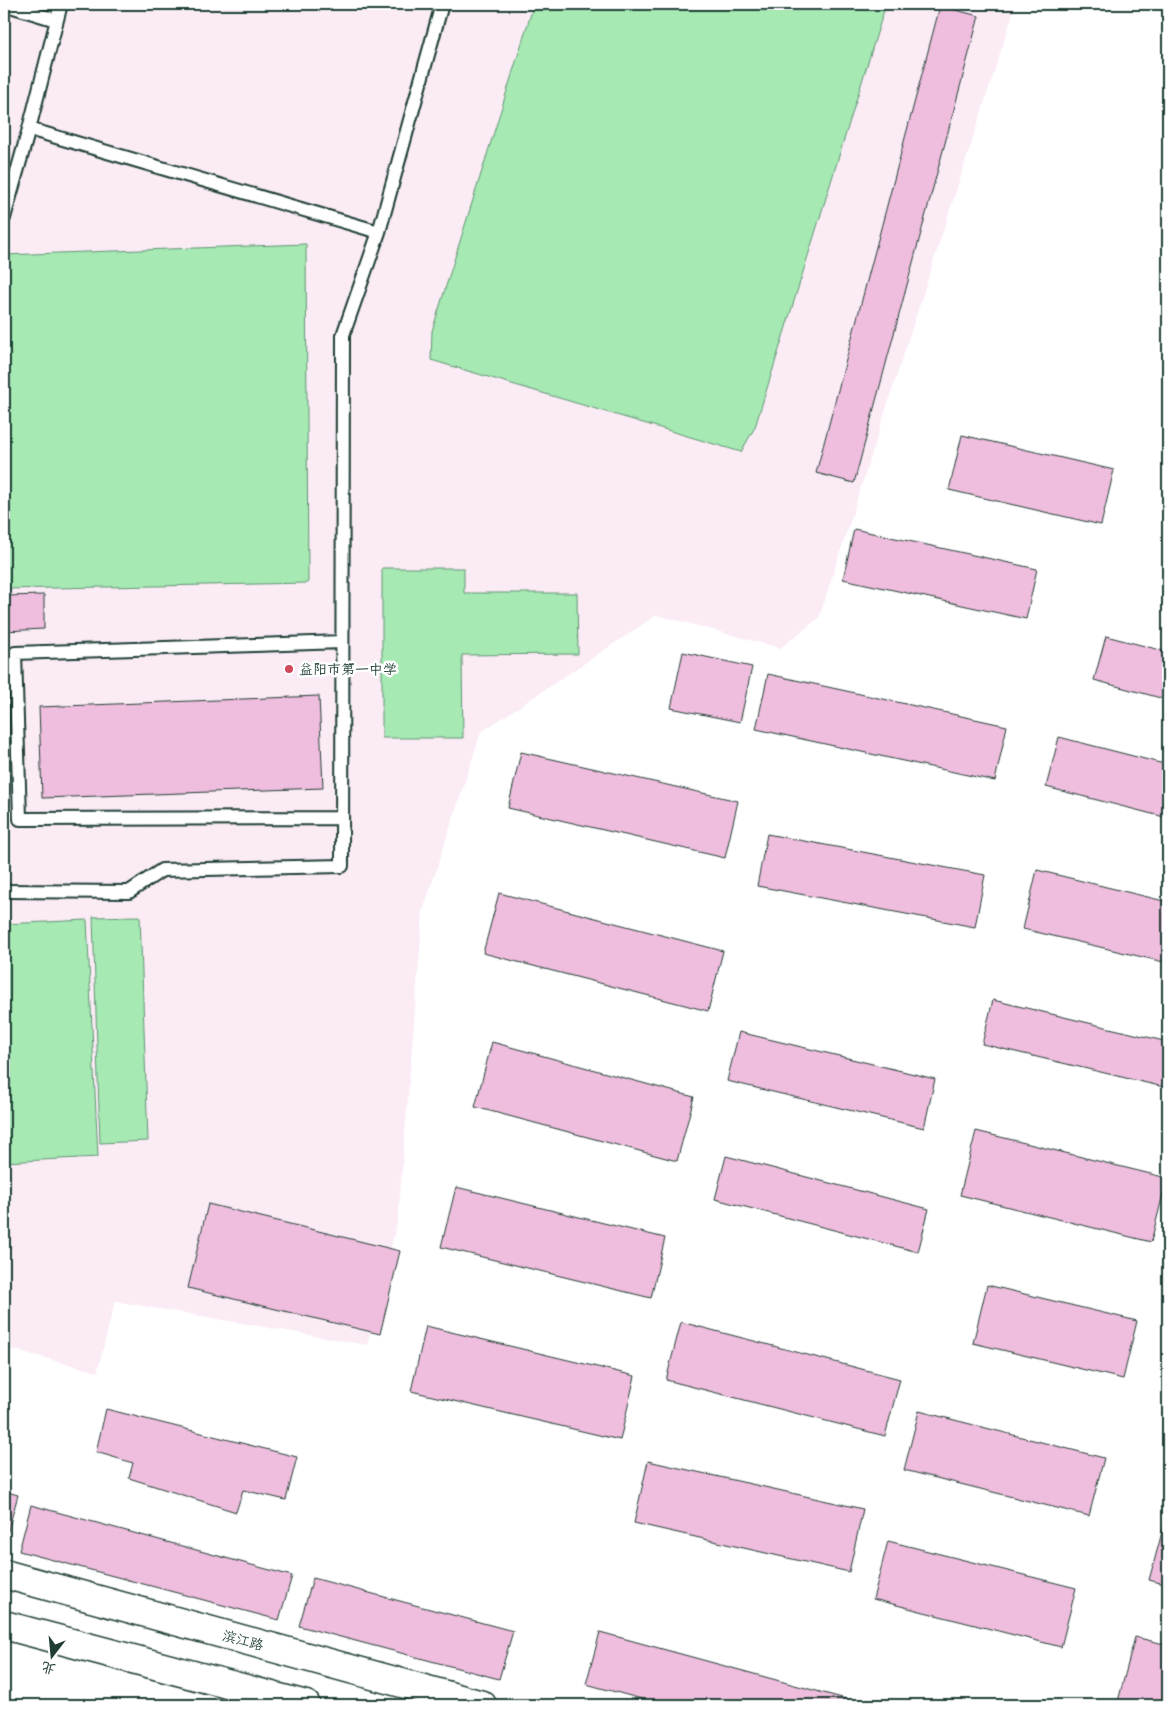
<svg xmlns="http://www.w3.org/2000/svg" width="1172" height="1709" font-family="Mali,'LXGW WenKai TC',sans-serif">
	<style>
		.built { fill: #faebf5 }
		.green { fill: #a6e9b3; stroke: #629374 }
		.building { fill: #efbddd; stroke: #1f3d34 }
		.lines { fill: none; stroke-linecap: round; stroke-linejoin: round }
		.service-casing { stroke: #1f3d34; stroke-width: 16 }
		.secondary-casing { stroke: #1f3d34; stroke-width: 31 }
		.service { stroke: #fff; stroke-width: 12 }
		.secondary { stroke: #fff; stroke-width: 28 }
		.poi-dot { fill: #d1495b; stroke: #fff; stroke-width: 2 }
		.labels { text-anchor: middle; stroke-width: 5; stroke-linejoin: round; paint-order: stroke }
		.poi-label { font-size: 14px; fill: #1f3d34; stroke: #fff; text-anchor: start }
		.street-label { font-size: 14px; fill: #1f3d34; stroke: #fff }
	</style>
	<rect width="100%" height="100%" fill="#fff"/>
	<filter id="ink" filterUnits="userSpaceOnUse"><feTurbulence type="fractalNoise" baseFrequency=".02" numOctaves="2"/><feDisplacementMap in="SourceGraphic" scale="10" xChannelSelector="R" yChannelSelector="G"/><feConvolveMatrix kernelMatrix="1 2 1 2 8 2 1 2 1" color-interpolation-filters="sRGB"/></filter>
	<g filter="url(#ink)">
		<path class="built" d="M 7,4 L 1016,4 L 819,618 L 780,648 L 657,615 L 481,732 L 423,911 L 398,1219 L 367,1345 L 115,1301 L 97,1372 L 4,1347 L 4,14 Z"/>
		<path class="green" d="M 534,4 L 886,4 L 755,427 L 741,452 L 431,360 L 432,331 Z
			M 306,244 L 308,583 L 4,589 L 4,255 Z
			M 382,568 L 464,568 L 464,593 L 577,593 L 578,654 L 462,655 L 463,738 L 382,738 Z
			M 140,916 L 148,1141 L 100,1143 L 93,917 Z
			M 87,920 L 98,1157 L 4,1162 L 4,924 Z"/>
		<path class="building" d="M 940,6 L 979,16 L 854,483 L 816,473 Z
			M 962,435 L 1114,470 L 1101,525 L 949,490 Z
			M 854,529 L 1037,569 L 1026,619 L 843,579 Z
			M 44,595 L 44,629 L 4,631 L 4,596 Z
			M 1106,636 L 1168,652 L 1168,700 L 1094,680 Z
			M 683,652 L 752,667 L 740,722 L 671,708 Z
			M 768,674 L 1007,726 L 995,781 L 756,729 Z
			M 319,696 L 323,788 L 42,798 L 39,707 Z
			M 1059,737 L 1168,765 L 1168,818 L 1046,787 Z
			M 521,752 L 738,801 L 725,858 L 508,808 Z
			M 767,834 L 985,875 L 975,927 L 757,886 Z
			M 1037,870 L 1168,902 L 1168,963 L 1023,929 Z
			M 499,893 L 723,951 L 708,1011 L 483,953 Z
			M 993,1000 L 1168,1042 L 1168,1088 L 982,1044 Z
			M 739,1032 L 935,1079 L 924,1128 L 727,1081 Z
			M 492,1042 L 694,1097 L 677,1161 L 475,1107 Z
			M 976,1131 L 1167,1178 L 1151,1242 L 960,1195 Z
			M 726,1156 L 929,1209 L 918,1252 L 715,1199 Z
			M 456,1187 L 665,1238 L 651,1298 L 441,1247 Z
			M 208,1204 L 400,1251 L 380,1334 L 188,1288 Z
			M 987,1285 L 1137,1321 L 1123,1379 L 973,1343 Z
			M 681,1322 L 900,1379 L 885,1436 L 666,1380 Z
			M 426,1326 L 635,1376 L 620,1440 L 411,1391 Z
			M 106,1409 L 297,1457 L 286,1500 L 243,1490 L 236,1512 L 129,1478 L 133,1463 L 96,1452 Z
			M 919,1411 L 1104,1458 L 1089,1516 L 904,1470 Z
			M 648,1461 L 863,1509 L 849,1572 L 634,1523 Z
			M 4,1491 L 18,1495 L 4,1545 Z
			M 31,1505 L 292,1576 L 279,1620 L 19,1551 Z
			M 1167,1514 L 1168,1514 L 1168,1585 L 1149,1580 Z
			M 888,1541 L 1076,1588 L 1061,1647 L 873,1599 Z
			M 313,1578 L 513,1631 L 499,1679 L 299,1626 Z
			M 600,1632 L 868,1705 L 664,1705 L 586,1684 Z
			M 1135,1637 L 1168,1645 L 1168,1705 L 1117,1705 Z"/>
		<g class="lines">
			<defs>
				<path id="service" d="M 4,4 L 56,20
					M 61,4 L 29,129 L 379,232 L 442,4
					M 4,218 L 29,129
					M 342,818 L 20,819 L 15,653 L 342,642
					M 4,891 L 129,892 L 162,870 L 342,866 L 343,335 L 379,232"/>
				<path id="secondary" d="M 4,1574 L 482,1705
					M 4,1625 L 306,1705"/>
			</defs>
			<use href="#service" class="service-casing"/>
			<use href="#secondary" class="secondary-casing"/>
			<use href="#service" class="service"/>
			<use href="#secondary" class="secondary"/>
		</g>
	</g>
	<circle class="poi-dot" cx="289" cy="669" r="5"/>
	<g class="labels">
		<g class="poi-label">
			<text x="299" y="674">益阳市第一中学</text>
		</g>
		<g class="street-label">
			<text transform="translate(243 1640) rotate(15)" y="5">滨江路</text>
		</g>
	</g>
	<rect width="1172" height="1709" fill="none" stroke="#fff" stroke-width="20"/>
	<rect x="10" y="10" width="1152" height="1689" fill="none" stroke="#1f3d34" stroke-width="2" filter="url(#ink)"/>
	<g transform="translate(52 1656) rotate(196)" stroke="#ffffff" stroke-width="4" paint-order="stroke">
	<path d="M0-4L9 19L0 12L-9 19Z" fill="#1f3d34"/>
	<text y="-8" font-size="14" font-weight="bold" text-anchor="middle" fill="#1f3d34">北</text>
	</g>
</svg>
